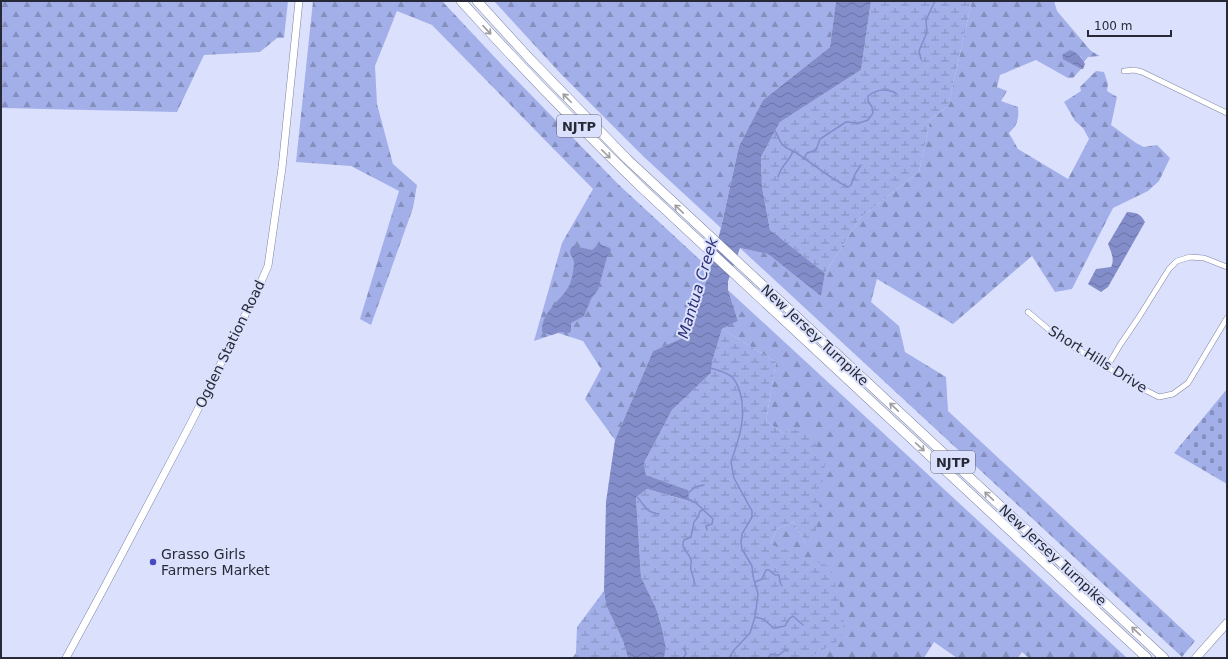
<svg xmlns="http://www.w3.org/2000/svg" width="1228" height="659" font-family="'DejaVu Sans',sans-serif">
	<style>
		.forest { fill: url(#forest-firs) }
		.wetland { fill: url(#wetland-marsh) }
		.cemetery { fill: url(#cemetery-stones) }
		.water { fill: url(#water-waves) }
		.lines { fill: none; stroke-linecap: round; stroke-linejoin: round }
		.stream { stroke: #828dca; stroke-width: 1.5 }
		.street-casing { stroke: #7d83a1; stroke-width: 6 }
		.secondary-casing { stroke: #7d83a1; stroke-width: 8 }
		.primary-casing { stroke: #7d83a1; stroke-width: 9 }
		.highway-casing { stroke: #7d83a1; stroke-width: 10 }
		.street { stroke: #fff; stroke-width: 5 }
		.secondary { stroke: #fff; stroke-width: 7 }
		.primary { stroke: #fff; stroke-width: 8 }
		.highway { stroke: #fff; stroke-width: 9 }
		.oneway { stroke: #9e9fa5 }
		.poi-dot { fill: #454abf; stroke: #dbe1fc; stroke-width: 1.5 }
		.labels { text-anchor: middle; stroke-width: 4; stroke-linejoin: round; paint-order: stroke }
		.shield { fill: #dbe1fc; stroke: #5d6171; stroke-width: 1 }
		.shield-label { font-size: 13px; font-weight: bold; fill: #272a36 }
		.street-label { font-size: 14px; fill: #272a36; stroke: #dbe1fc }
		.poi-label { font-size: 14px; fill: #272a36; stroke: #dbe1fc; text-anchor: start }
		.water-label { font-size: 15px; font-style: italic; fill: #2a2e76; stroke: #dbe1fc }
	</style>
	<defs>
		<pattern id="forest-firs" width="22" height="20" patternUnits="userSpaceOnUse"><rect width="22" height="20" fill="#a3afe9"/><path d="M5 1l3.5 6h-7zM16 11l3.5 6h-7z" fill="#858fbe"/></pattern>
		<pattern id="wetland-marsh" width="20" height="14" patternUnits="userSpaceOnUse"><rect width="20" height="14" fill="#a3afe9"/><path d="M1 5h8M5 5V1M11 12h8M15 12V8" fill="none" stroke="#858fbe"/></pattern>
		<pattern id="cemetery-stones" width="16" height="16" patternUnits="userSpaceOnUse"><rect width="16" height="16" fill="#a3afe9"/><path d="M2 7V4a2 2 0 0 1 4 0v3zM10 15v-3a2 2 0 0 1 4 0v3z" fill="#858fbe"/></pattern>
		<pattern id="water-waves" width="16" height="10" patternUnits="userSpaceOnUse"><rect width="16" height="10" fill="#828dca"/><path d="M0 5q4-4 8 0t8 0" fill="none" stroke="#6a73a5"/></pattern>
	</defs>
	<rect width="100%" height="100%" fill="#dbe1fc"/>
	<path class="forest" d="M 1,1 L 288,1 L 284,38 L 277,38 L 260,52 L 204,55 L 177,112 L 1,108 Z
		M 313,1 L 442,1 L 503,66 L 618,184 L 710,269 L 689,335 L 653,351 L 615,440 L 585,399 L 601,369 L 583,341 L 558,333 L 534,341 L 562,243 L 593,189 L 432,25 L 397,11 L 375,66 L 377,104 L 393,164 L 417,185 L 413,208 L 371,325 L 360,319 L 399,191 L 351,166 L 296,162 Z
		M 494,1 L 836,1 L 830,47 L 763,100 L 739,146 L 721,228 L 644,157 L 560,73 Z
		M 972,1 L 1054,1 L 1057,11 L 1091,51 L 1100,56 L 1088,57 L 1084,62 L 1081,57 L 1074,52 L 1066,61 L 1081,69 L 1073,78 L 1068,78 L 1036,60 L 1000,75 L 997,87 L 1007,91 L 1001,101 L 1018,107 C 1019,119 1018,124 1009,133 L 1018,149 L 1068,179 L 1089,139 L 1083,128 L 1075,121 L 1064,102 L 1081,91 L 1080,87 L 1096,71 L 1104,72 L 1108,84 L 1107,91 L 1117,97 L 1111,125 L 1136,143 L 1144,147 L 1157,145 L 1170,158 L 1159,181 L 1148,191 L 1113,208 L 1072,289 L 1055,292 L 1032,256 L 953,324 L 877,279 L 871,302 L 899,326 L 905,352 L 946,377 L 948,411 L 1195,641 L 1182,657 L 740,248 L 768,254 L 821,295 L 825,273 L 860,218 L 919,172 L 930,120 L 948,106 Z
		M 728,290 L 1127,658 L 1029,658 L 1022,652 L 1018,658 L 957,658 L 934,642 L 924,658 L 811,658 L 812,656 L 770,544 L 777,529 L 793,522 L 806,543 L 783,433 L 766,421 L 776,362 L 722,329 L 738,321 Z"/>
	<path class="wetland" d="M 871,1 L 972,1 L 948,106 L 930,120 L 919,172 L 860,218 L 825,273 L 770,230 L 762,187 L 761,157 L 780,122 L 861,70 Z
		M 722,329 L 776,362 L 766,421 L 783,433 L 807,427 L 825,464 L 815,538 L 806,543 L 793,522 L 777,529 L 770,544 L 831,567 L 844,622 L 841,639 L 812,656 L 811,658 L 664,658 L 666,648 L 662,628 L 656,608 L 641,577 L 636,496 L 647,489 L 688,501 L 688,490 L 646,475 L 644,463 L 672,410 L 711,373 L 712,362 Z
		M 604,591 L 606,605 L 623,641 L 628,658 L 572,658 L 576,653 L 577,627 Z"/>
	<path class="cemetery" d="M 1227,389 L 1227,484 L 1174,453 Z"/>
	<path class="water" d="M 836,1 L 871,1 L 861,70 L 780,122 L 761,157 L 762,187 L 770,230 L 825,273 L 821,296 L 768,254 L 740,248 L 728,281 L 728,290 L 738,321 L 722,329 L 712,362 L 711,373 L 672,410 L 644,463 L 646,475 L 688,490 L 689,501 L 647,489 L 636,497 L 641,577 L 656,608 L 662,628 L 666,648 L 664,658 L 628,658 L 623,641 L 606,605 L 604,591 L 606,502 L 615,440 L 653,351 L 689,335 L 710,269 L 721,228 L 739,146 L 763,100 L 830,47 Z
		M 1070,50 C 1077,52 1082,58 1085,64 L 1083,69 L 1081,69 L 1066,61 L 1063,59 L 1062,55 Z
		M 1127,212 C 1137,213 1140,213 1145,222 L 1108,287 L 1101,292 L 1088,284 L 1096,269 L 1111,267 C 1115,259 1111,252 1108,244 Z
		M 599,244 L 610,248 L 611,250 L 607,257 L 598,290 L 591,299 L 584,316 L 571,323 L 571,331 L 569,333 L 560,332 L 552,335 L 542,332 C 541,311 562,301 570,284 C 572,278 574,269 574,262 C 573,256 568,255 571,248 L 574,246 L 592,250 Z"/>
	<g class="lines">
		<path class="stream" d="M 921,59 L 919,51 L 927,32 L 926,20 L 935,1
			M 775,131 C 778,135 779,141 782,144 C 785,148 789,149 793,151 C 812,162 828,178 848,187 L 851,185 L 855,174 L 861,165
			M 804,159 L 807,153 L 816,150 L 820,139 L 846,122 L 859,123 L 868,120 L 873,113 L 872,107 L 868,101 L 868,96 C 877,89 888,88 897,94
			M 778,177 C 781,165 790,161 793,151
			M 710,368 C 717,370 727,372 733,378 C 736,381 738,387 740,392 C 747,416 739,439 731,462 L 734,478 L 752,511 L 752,517 L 742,534 L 741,542 L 742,549 L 752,566 L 753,576 L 758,594 L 755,617 L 750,633 L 734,650 L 729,658
			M 687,494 L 695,487 L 704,485
			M 635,495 C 645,503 643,512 659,514
			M 688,499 L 696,503 L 713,519 L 712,524 L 706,526 L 707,530
			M 755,582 L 762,579 L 766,570 L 769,570 L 775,575 L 779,575 L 780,582 L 782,586
			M 694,585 C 695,577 692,576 691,570 C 690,566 692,563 691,560 C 689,551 680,550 684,540 L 691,537 L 694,522 L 698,517 L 700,511 L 703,510
			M 755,617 L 763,619 L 774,628 L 785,626 L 789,619 L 793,616 L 803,625
			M 683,658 L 686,654 L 684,648
			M 768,658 L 771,654 L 779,655 L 785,650 L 788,651"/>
		<defs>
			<path id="street" d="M 1124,71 L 1134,70 L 1142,72 L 1227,113
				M 1028,312 L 1060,339 L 1147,391 L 1159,397 L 1173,394 L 1188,383 L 1227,318
				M 1107,367 L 1120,345 L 1139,317 L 1169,269 L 1177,261 L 1190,257 L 1204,258 L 1227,267"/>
			<path id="secondary" d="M 66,658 L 104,588 L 192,421 L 256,293 L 268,266 L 282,168 L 299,1"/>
			<path id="primary" d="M 1196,658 L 1227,623"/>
			<path id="highway" d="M 461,1 C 519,65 579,127 642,188 L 1147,658
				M 477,1 L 530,59 L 627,159 L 1164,658"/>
		</defs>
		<use href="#street" class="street-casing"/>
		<use href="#secondary" class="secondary-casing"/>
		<use href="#primary" class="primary-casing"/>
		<use href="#highway" class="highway-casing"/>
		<use href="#street" class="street"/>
		<use href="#secondary" class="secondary"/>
		<use href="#primary" class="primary"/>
		<use href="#highway" class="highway"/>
	</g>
	<defs><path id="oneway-shaft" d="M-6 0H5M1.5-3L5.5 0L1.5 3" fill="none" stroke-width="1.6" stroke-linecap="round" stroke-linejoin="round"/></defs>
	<g class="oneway">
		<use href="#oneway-shaft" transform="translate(487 30) rotate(47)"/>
		<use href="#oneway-shaft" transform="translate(567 98) rotate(-134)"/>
		<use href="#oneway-shaft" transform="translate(606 154) rotate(44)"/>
		<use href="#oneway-shaft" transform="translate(679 209) rotate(-136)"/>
		<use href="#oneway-shaft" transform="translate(894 407) rotate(-137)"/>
		<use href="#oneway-shaft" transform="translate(920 447) rotate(43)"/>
		<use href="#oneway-shaft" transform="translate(989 496) rotate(-137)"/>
		<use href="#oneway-shaft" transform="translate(1136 631) rotate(-137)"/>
	</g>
	<circle class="poi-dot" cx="153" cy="562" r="4"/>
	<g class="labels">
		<g class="shield">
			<rect x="557" y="115" width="44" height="22" rx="3"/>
			<rect x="931" y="451" width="44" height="22" rx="3"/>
		</g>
		<g class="shield-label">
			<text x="579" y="131">NJTP</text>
			<text x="953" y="467">NJTP</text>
		</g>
		<g class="street-label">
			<text transform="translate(815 335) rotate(43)" y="5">New Jersey Turnpike</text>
			<text transform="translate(230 344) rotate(-64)" y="5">Ogden Station Road</text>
			<text transform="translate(1098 359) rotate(32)" y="5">Short Hills Drive</text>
			<text transform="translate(1053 555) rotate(43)" y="5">New Jersey Turnpike</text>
		</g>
		<g class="poi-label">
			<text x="161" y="559">Grasso Girls<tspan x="161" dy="16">Farmers Market</tspan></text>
		</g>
		<g class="water-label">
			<text transform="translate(698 288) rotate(-73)" y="5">Mantua Creek</text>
		</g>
	</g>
	<rect width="1228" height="659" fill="none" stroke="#272a36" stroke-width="4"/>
	<path d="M1088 30v6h83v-6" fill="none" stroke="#272a36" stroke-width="2"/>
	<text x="1094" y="30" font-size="12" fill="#272a36" stroke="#dbe1fc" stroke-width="3" paint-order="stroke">100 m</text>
</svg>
